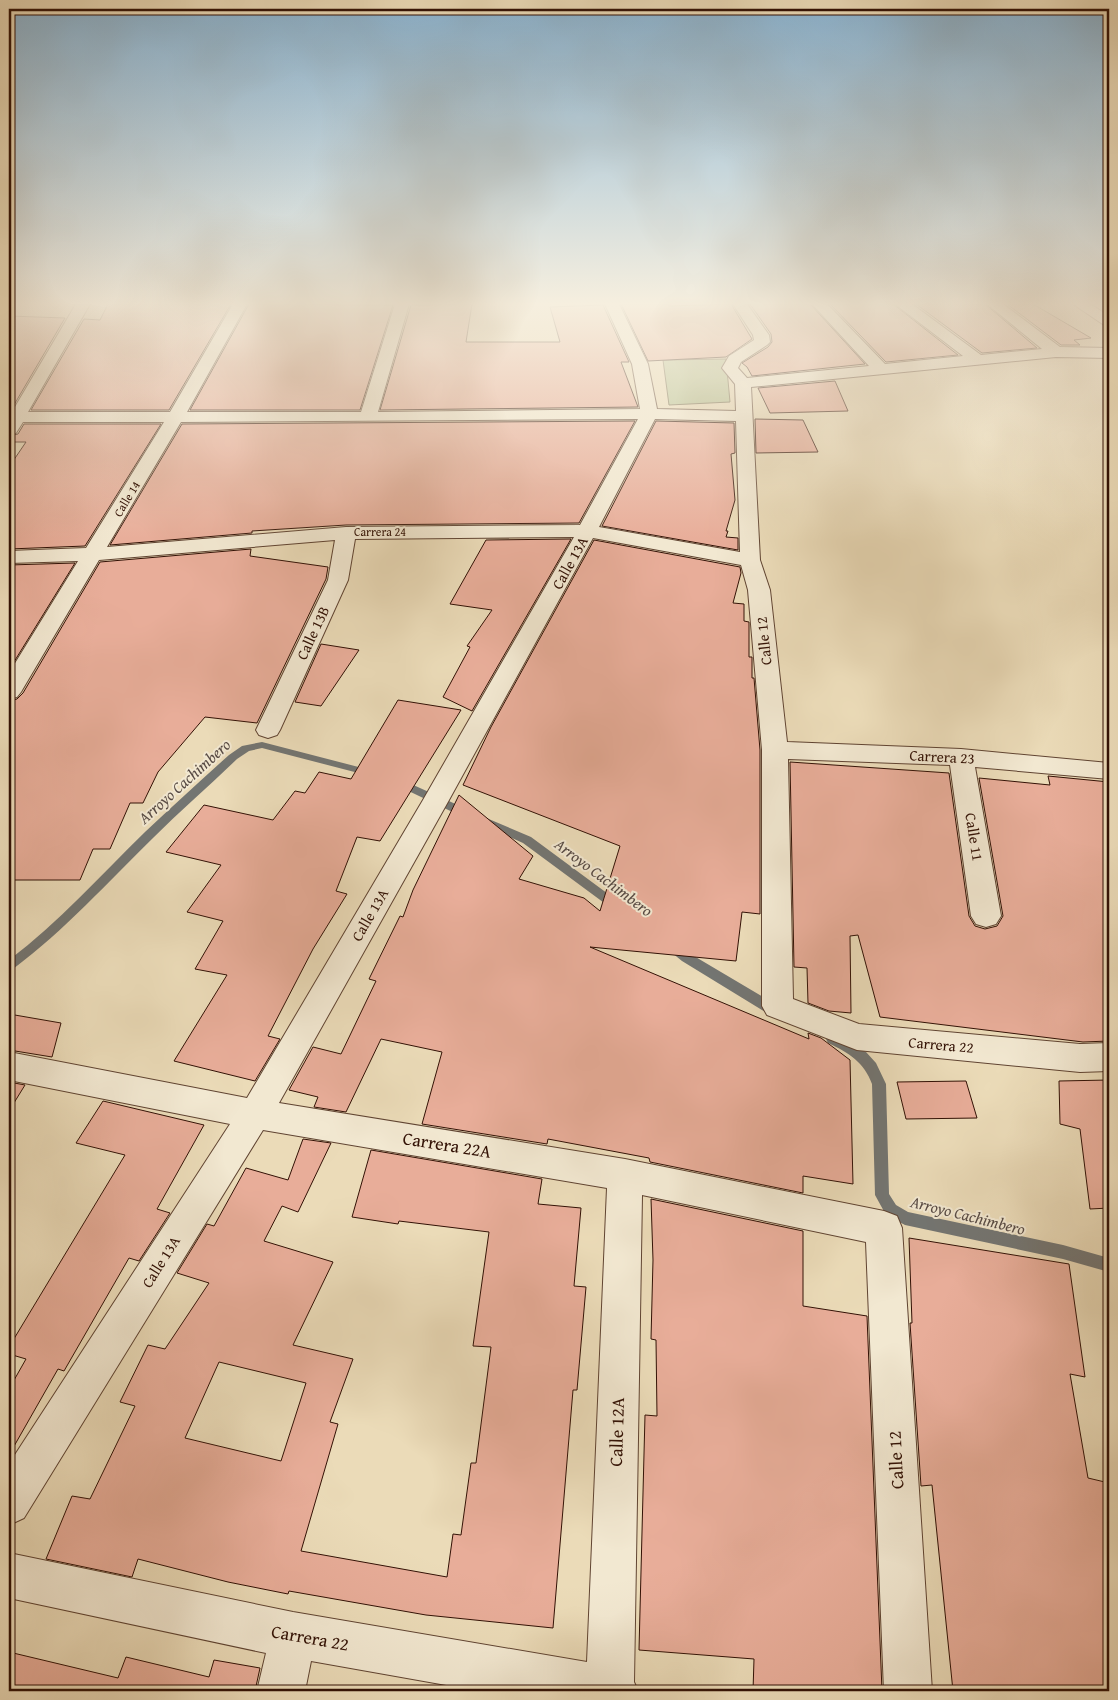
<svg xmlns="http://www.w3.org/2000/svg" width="1118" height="1700" font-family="'Gentium Book Plus',serif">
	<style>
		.green { fill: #b5c191; stroke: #74694b }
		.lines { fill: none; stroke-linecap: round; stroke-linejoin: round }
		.stream { fill: #737572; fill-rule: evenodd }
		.building { fill: #e8ad99; stroke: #321105; fill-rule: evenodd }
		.street-casing { stroke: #604432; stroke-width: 2 }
		.street { fill: #f2e8d1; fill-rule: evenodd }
		.labels { text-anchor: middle; stroke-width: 4; stroke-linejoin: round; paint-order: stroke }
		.far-street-label { font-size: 12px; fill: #321105; stroke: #f2e8d1 }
		.street-label { font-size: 15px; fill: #321105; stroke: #f2e8d1 }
		.water-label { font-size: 16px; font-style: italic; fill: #584b45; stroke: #f2e8d1 }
		.near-street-label { font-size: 18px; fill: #321105; stroke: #f2e8d1 }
	</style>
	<rect width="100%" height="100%" fill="#ebdbb8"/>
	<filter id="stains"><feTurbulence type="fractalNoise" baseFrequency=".004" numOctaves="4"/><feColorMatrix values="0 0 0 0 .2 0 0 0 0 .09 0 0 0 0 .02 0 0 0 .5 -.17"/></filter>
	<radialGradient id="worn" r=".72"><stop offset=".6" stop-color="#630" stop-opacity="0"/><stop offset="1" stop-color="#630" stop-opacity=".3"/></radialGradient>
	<path class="green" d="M 726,359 L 730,402 L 669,405 L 663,360 Z"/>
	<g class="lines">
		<path class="stream" d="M 262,742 L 374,771 L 375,773 L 370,776 L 262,748 L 249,751 L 237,759 C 209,786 180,811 153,838 C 107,883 65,930 13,969 L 9,971 L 9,960 C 59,922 100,876 145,832 C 173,806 201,780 229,755 L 242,746 Z
			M 400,779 L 471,811 L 472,814 L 471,817 L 463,817 L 396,785 L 395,783 L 396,781 Z
			M 484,817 L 531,837 L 619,902 L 621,905 L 619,908 L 611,908 L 523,843 L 480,824 L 479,821 Z
			M 672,943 L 780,1007 L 781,1011 L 780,1015 L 775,1016 L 770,1015 L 682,961 L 666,948 L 668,945 Z
			M 833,1034 L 866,1052 L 876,1063 L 886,1084 L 889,1194 L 896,1205 L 908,1212 L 1063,1245 L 1109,1258 L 1109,1272 L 1063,1259 L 905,1225 L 886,1215 L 875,1195 L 872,1084 C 864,1062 849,1053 828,1043 L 826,1039 L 828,1035 Z"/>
	</g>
	<path class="building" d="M 108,304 L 231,304 L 169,410 L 31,410 L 84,319 L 100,320 Z
		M 249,304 L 393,305 L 360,410 L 190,410 Z
		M 472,304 L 466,342 L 560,342 L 550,307 L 603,305 L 629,362 L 621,362 L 638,407 L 380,410 L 411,305 Z
		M 621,304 L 668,304 L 669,306 L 731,304 L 752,339 L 726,357 L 648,361 Z
		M 750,304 L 810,304 L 865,364 L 752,376 L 747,367 L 742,363 L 768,347 L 772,342 L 771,334 Z
		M 830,304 L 893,304 L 958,355 L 886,362 Z
		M 916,304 L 985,304 L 1037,348 L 982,353 Z
		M 1007,304 L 1033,304 L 1091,338 L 1074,340 L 1080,345 L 1061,345 Z
		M 9,316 L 65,318 L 11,410 L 9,410 Z
		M 835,381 L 848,411 L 770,413 L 758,388 Z
		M 755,419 L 803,420 L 818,452 L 756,453 Z
		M 635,421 L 579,523 L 346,525 L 252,531 L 252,533 L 110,545 L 182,424 Z
		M 656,421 L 734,423 L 735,453 L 731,454 L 735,500 L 726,531 L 728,531 L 726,537 L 738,538 L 738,550 L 602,526 Z
		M 24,424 L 161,424 L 85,546 L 9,549 L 9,467 L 26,442 L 9,442 L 9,436 L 18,434 Z
		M 571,539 L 472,711 L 443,697 L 470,647 L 467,646 L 492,610 L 450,604 L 486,540 Z
		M 594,540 L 740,567 L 741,573 L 733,603 L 744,604 L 744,621 L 749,622 L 749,657 L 752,657 L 752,678 L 754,678 L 760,750 L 760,914 L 742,912 L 736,961 L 590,947 L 809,1039 L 808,1033 L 821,1038 L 850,1060 L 853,1184 L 803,1176 L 803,1193 L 650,1162 L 649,1158 L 548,1139 L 547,1144 L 422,1124 L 442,1052 L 381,1039 L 346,1112 L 314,1107 L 318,1097 L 289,1090 L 313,1047 L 341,1054 L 376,981 L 369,979 L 400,916 L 403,917 L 413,890 L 459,795 L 533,856 L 519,879 L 584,898 L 600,911 L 620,846 L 463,785 L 491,727 Z
		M 251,549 L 250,556 L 328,567 L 326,579 L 257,723 L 205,717 L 158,772 L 143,803 L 130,803 L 110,849 L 93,849 L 80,880 L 9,880 L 9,701 L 17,699 L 23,693 L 100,562 Z
		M 75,563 L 9,670 L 9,565 Z
		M 321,644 L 359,650 L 321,706 L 295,702 Z
		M 398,700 L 461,710 L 380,841 L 357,837 L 336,891 L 347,894 L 313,949 L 268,1036 L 280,1039 L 255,1081 L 174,1061 L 227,975 L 195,969 L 223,921 L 187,912 L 221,865 L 166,852 L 204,805 L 273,820 L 295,791 L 305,793 L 319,772 L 351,779 Z
		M 790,762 L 949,773 L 969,916 L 975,926 L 985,929 L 997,926 L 1003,916 L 979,778 L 1050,785 L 1048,776 L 1109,782 L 1109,1041 L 1083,1042 L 880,1017 L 858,935 L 850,936 L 851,1013 L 829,1011 L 808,1003 L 807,968 L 794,967 Z
		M 9,1014 L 61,1023 L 52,1057 L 9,1050 Z
		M 1109,1080 L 1109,1208 L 1090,1209 L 1080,1129 L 1060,1124 L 1059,1081 Z
		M 966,1081 L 977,1118 L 906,1119 L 897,1082 Z
		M 9,1082 L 25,1085 L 9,1111 Z
		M 103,1101 L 204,1125 L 157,1209 L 170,1213 L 139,1261 L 129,1258 L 64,1371 L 58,1369 L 9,1455 L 9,1389 L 26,1359 L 9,1354 L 9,1347 L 125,1155 L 76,1143 Z
		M 303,1139 L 331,1143 L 298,1212 L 282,1206 L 264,1241 L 333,1262 L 293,1345 L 353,1359 L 330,1422 L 338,1424 L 301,1551 L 447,1577 L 453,1534 L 461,1535 L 471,1463 L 476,1463 L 491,1347 L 473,1346 L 489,1232 L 399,1221 L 398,1224 L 352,1217 L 371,1150 L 542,1179 L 538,1204 L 581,1208 L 574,1286 L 586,1287 L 577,1390 L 573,1390 L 553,1628 L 426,1615 L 289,1591 L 288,1594 L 228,1582 L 138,1559 L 132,1577 L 46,1559 L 72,1496 L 90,1499 L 135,1406 L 120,1402 L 148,1345 L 165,1349 L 209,1283 L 177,1273 L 207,1224 L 214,1226 L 246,1168 L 288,1180 ZM 219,1362 L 306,1383 L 281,1461 L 185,1438 Z
		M 651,1199 L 803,1231 L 803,1306 L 867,1316 L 882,1691 L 753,1691 L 754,1659 L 639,1650 L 645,1415 L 657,1416 L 656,1340 L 651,1339 L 653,1260 Z
		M 909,1238 L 1069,1264 L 1085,1377 L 1070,1374 L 1088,1478 L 1109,1483 L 1109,1691 L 953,1691 L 932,1485 L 921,1486 L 910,1323 L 912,1323 Z
		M 9,1652 L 118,1678 L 126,1657 L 209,1677 L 214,1660 L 260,1668 L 255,1691 L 9,1691 Z"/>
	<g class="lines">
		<defs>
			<path id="street" d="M 76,304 L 90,304 L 28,412 L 170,412 L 233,304 L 247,304 L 187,412 L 361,412 L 395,304 L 409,304 L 378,412 L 640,409 L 632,364 L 605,304 L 619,304 L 648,364 L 657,409 L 736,411 L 735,384 L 722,368 L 729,356 L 754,340 L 753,335 L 733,304 L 747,304 L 769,335 L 770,342 L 767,345 L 741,362 L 738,368 L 747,378 L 869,366 L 812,304 L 827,304 L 885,364 L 963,356 L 895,304 L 912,304 L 981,355 L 1042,349 L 987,304 L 1003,304 L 1060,347 L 1109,348 L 1109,358 L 1056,357 L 751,387 L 760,560 L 770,590 L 787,742 L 961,749 L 1109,763 L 1109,779 L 975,767 L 1001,916 L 996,924 L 986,927 L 976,924 L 971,916 L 950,765 L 788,759 L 793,999 L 859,1024 L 1080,1044 L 1109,1043 L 1109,1071 L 1080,1072 L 857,1050 L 767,1015 L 762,1006 L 762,750 L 748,590 L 741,565 L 593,538 L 449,800 L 279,1103 L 625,1159 L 884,1211 L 897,1216 L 902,1228 L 932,1691 L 884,1691 L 866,1242 L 642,1195 L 634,1682 L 638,1691 L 480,1691 L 311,1661 L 305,1691 L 257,1691 L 266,1653 L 9,1598 L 9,1553 L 293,1612 L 587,1662 L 607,1188 L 263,1130 L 24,1518 L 9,1525 L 9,1464 L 230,1124 L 9,1080 L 9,1052 L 247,1098 L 423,800 L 574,537 L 355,539 L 348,580 L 280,730 L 277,735 L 268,738 L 259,735 L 256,730 L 328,580 L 335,540 L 99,560 L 21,692 L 17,697 L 9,699 L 9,673 L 78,561 L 9,563 L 9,551 L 86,548 L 164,422 L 23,422 L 16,433 L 9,434 L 9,412 L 12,412 ZM 638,419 L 580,525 L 346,527 L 107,547 L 181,422 ZM 655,419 L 736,421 L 740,552 L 599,527 Z
				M 1073,304 L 1090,304 L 1109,316 L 1109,326 L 1104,325 Z"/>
		</defs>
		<use href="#street" class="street-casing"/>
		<use href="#street" class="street"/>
	</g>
	<linearGradient id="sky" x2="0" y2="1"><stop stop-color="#8ab6d6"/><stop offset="0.56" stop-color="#f6efdf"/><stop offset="1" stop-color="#f6efdf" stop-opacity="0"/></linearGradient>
	<rect width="1118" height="542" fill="url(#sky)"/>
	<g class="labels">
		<g class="far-street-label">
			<text transform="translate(127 499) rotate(-59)" y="4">Calle 14</text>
			<text x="380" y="536">Carrera 24</text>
		</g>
		<g class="street-label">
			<text transform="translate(570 563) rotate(-61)" y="5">Calle 13A</text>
			<text transform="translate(313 633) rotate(-65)" y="5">Calle 13B</text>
			<text transform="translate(764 641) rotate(-96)" y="5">Calle 12</text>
			<text transform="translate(942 757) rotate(3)" y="5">Carrera 23</text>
			<text transform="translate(974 837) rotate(81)" y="5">Calle 11</text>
			<text transform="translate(370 915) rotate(-60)" y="5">Calle 13A</text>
			<text transform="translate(941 1045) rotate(5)" y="5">Carrera 22</text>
			<text transform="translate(161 1262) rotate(-58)" y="5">Calle 13A</text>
		</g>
		<g class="water-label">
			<text transform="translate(184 781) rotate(-42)" y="6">Arroyo Cachimbero</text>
			<text transform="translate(604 877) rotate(37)" y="6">Arroyo Cachimbero</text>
			<text transform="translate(968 1215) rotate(14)" y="6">Arroyo Cachimbero</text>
		</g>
		<g class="near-street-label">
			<text transform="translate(447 1145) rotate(9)" y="6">Carrera 22A</text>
			<text transform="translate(617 1432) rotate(-88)" y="6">Calle 12A</text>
			<text transform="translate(896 1460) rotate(-93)" y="6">Calle 12</text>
			<text transform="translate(310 1638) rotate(10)" y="6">Carrera 22</text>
		</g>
	</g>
	<rect width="1118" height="1700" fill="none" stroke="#ebdbb8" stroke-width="30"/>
	<rect x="10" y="10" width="1098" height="1680" fill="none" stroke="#321105" stroke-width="2.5"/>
	<rect x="15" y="15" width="1088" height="1670" fill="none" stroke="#321105"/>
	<rect width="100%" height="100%" filter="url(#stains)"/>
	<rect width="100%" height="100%" fill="url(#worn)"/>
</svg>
